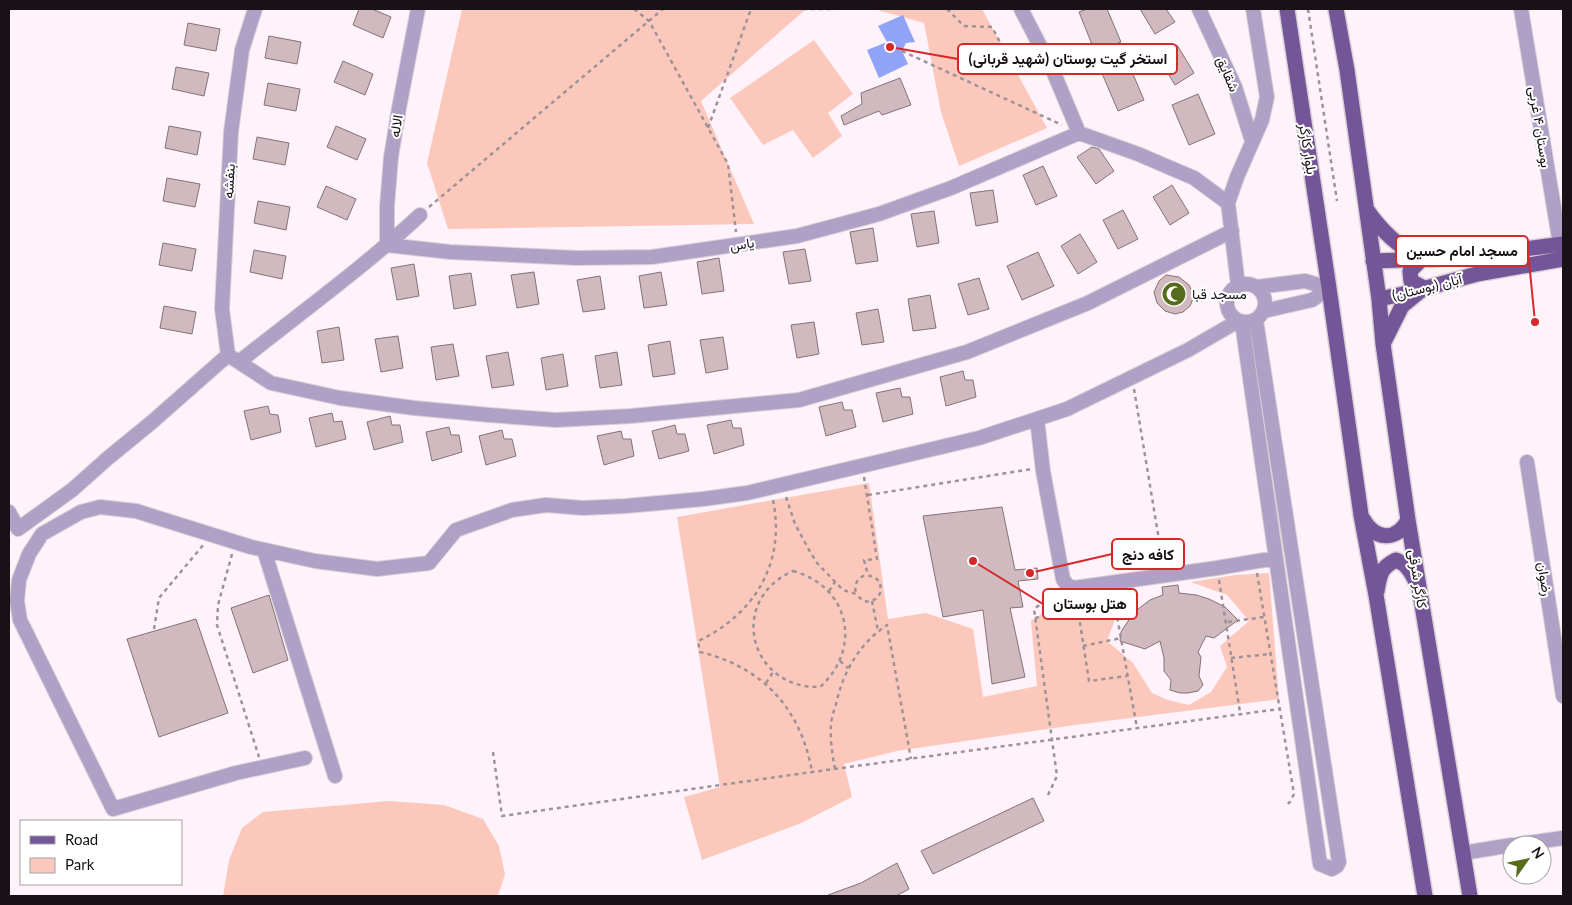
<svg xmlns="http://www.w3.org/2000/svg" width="1572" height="905" font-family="Lato,Vazirmatn,sans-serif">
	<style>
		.green { fill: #fdc8bc }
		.water { fill: #91a3f7 }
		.building { fill: #d1babf; stroke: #867175 }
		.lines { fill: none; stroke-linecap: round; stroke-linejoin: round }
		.minor-casing { stroke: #d9cfd7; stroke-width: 16 }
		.major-casing { stroke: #d9cfd7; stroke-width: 18 }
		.path { stroke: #9c939a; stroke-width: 2.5; stroke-dasharray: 4 4; stroke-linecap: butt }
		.minor { stroke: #afa0c5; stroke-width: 14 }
		.major { stroke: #745698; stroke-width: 15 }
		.labels { text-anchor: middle; stroke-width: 4; stroke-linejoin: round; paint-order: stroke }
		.street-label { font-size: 14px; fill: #181217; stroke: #fff }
		.poi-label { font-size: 14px; fill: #181217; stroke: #fff; text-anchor: start }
		.leader { fill: none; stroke: #d62828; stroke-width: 2 }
		.callout-dot { fill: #d62828; stroke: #fff; stroke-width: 2 }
		.callout { fill: #fff; stroke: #d62828; stroke-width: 2 }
		.callout-label { font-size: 15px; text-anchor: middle; font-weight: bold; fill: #181217 }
	</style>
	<rect width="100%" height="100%" fill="#fef3fb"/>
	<path class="green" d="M 462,9 L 982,9 L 1047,128 L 959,166 L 941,112 L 924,23 L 874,9 L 806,9 L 701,101 L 754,224 L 448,229 L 427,163 Z
		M 814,40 L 853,94 L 828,113 L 842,136 L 813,158 L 793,130 L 763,145 L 730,98 Z
		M 869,483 L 888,619 L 926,613 L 973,629 L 983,697 L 1037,686 L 1031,621 L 1061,601 L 1124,595 L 1107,641 L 1133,663 L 1152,693 L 1168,700 L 1189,705 L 1211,692 L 1227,667 L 1220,646 L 1249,621 L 1227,595 L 1191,582 L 1235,575 L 1269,573 L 1279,699 L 1075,725 L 897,751 L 844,764 L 852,797 L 799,824 L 702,860 L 684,797 L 720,787 L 677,517 Z
		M 389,801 L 444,805 L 483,819 L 499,846 L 505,874 L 498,896 L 223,896 L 229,860 L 242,828 L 263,812 Z"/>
	<path class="water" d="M 903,15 L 915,42 L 906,43 L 902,51 L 908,64 L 879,78 L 867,50 L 887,42 L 878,26 Z"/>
	<path class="building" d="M 359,9 L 372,9 L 391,17 L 383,38 L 353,25 Z
		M 1087,9 L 1107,9 L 1121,42 L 1095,52 L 1079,12 Z
		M 1140,9 L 1166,9 L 1175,22 L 1155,34 Z
		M 188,23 L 220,29 L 216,51 L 184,45 Z
		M 269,36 L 301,42 L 297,64 L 265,58 Z
		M 1177,45 L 1194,73 L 1175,85 L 1158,57 Z
		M 1127,60 L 1144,100 L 1118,111 L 1101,71 Z
		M 343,61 L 373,74 L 365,95 L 334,82 Z
		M 176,67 L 209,73 L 204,96 L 172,89 Z
		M 900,78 L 911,105 L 882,115 L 879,111 L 844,125 L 841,116 L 862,104 L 861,93 Z
		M 268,83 L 300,89 L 296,111 L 264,105 Z
		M 1198,94 L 1215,134 L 1189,145 L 1172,105 Z
		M 169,126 L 201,132 L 197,155 L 165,148 Z
		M 336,126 L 366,139 L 357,160 L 327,147 Z
		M 257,137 L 289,143 L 285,165 L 253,159 Z
		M 1092,147 L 1099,149 L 1114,171 L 1096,184 L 1077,157 Z
		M 1043,166 L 1057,196 L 1036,205 L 1023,175 Z
		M 167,178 L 200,184 L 195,207 L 163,201 Z
		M 1172,185 L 1189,213 L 1170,225 L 1153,197 Z
		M 326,186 L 356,199 L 347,220 L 317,207 Z
		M 993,190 L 998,222 L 976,226 L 970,193 Z
		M 258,201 L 290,207 L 286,230 L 254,223 Z
		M 1123,210 L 1138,239 L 1118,249 L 1103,220 Z
		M 934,211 L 939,243 L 917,247 L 911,214 Z
		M 873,228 L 878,261 L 856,264 L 850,232 Z
		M 1080,234 L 1097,262 L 1078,274 L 1061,246 Z
		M 163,243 L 196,249 L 192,271 L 159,265 Z
		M 805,249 L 811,281 L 789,284 L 783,252 Z
		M 254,250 L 286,256 L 282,279 L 250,272 Z
		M 1038,252 L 1054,286 L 1022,300 L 1007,266 Z
		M 719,258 L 724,291 L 702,294 L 697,262 Z
		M 414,264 L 419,296 L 397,300 L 391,268 Z
		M 534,272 L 539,304 L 517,308 L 511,275 Z
		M 661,272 L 667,305 L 644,308 L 639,276 Z
		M 471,273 L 476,305 L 454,309 L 449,276 Z
		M 1166,275 L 1179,277 L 1189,285 L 1194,296 L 1190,306 L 1183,312 L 1175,314 L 1165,311 L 1157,303 L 1154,292 L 1159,281 Z
		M 600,276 L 605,309 L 583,312 L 577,280 Z
		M 979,278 L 989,309 L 968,315 L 958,284 Z
		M 930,295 L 936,328 L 913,331 L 908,299 Z
		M 164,306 L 196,312 L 192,334 L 160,328 Z
		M 878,309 L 884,342 L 862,345 L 856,313 Z
		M 814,322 L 819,354 L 797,358 L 791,325 Z
		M 339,327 L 344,360 L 322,363 L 317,331 Z
		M 398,336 L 403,368 L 381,372 L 375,339 Z
		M 723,337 L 728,369 L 706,373 L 700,340 Z
		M 670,341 L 675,374 L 653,377 L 648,345 Z
		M 453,344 L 459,376 L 436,380 L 431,347 Z
		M 508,352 L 514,385 L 492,388 L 486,356 Z
		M 617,352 L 622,385 L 600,388 L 595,356 Z
		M 563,354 L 568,386 L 546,390 L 541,358 Z
		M 963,371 L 965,380 L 973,380 L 976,397 L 946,406 L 940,377 Z
		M 900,388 L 902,397 L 910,397 L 913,414 L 883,422 L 876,393 Z
		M 842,402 L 844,410 L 852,410 L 856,427 L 826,436 L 819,407 Z
		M 268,406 L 270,414 L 278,415 L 281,432 L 251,440 L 244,411 Z
		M 332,413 L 334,422 L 342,421 L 346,439 L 316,447 L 309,418 Z
		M 390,416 L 392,425 L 400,425 L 403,442 L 374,450 L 367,422 Z
		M 731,420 L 733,428 L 741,428 L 744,445 L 714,454 L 707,425 Z
		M 675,425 L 677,434 L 685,434 L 689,451 L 659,459 L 652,431 Z
		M 449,427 L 451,435 L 459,435 L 462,452 L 432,461 L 426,432 Z
		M 502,430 L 504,439 L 512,439 L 516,456 L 486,465 L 479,436 Z
		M 621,431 L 623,439 L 631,439 L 634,456 L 604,465 L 597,436 Z
		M 1002,507 L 1015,570 L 1037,568 L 1038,579 L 1018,581 L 1023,607 L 1010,608 L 1025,677 L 992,684 L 983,610 L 943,617 L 923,516 Z
		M 1178,585 L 1179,593 L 1196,595 L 1209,599 L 1225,607 L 1238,620 L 1214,638 L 1206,636 L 1198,652 L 1201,657 L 1199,676 L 1203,685 L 1198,691 L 1188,693 L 1180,693 L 1170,690 L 1171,680 L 1164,671 L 1164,658 L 1160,641 L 1145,649 L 1120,641 L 1121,632 L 1134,612 L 1150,600 L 1163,595 L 1162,587 Z
		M 269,595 L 288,660 L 253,673 L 231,608 Z
		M 196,619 L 228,713 L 159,737 L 127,639 Z
		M 1033,798 L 1044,821 L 933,874 L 921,851 Z
		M 897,863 L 909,889 L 896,896 L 828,896 L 828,895 L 861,883 Z"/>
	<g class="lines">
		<defs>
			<path id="minor" d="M 418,9 L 399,108 L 391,157 L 387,207 L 387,245 L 450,252 L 577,258 L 652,257 L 797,236 L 879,214 L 951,188 L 1079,133
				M 1021,9 L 1053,71 L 1079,133 L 1138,154 L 1194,178 L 1228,203
				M 1199,9 L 1235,87 L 1252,141
				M 1521,9 L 1560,244
				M1227 303a19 19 0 1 1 38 0a19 19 0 1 1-38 0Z
				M 1238,285 L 1228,203 L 1237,177 L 1262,120 L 1267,97 L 1253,9
				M 1257,287 L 1305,281 L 1329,288
				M 1264,311 L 1312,300 L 1329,288
				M 1242,323 L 1320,864 L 1332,869 L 1337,866 L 1339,862 L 1256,320
				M 228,355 L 271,383 L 340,398 L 414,408 L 489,415 L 556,420 L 631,416 L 799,400 L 967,352 L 1088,303 L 1232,231
				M 228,355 L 222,309 L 231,132 L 242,50 L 255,9
				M 239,362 C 300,313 363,268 420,215
				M 1037,419 L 1043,471 L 1063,579 L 1067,585 L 1074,588 L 1217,568 L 1276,558
				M 1527,462 L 1563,696
				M 9,512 L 18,529 L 72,490 L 108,458 L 152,422 L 228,355
				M 264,550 L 335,776
				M 305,758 L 236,773 L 113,809 L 20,620 L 17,601 L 19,580 L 29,554 L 42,534 L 81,512 L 100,507 L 136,511 L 251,547 L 315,561 L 377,569 L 429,563 L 456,530 L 512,510 L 546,505 L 583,508 L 626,506 L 703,499 L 747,493 L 979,438 L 1067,409 L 1188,350 L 1238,321
				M 1515,845 L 1563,838
				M 1463,853 L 1512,845"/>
			<path id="major" d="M 1287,9 L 1329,288 L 1361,515 L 1376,595 L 1425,896
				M 1336,9 L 1347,70 L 1379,299 L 1383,344 L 1408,520 L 1470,896
				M 1367,210 C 1382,232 1399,246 1421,260 L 1410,271 L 1411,281 L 1424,288 L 1402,306 L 1383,344
				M 1373,261 L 1432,259 L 1485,254 L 1563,244
				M 1379,299 L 1408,293 L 1477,274 L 1563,259
				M 1363,519 C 1375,540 1396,542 1408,520
				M 1377,591 C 1380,575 1380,568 1396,560 C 1407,564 1411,572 1416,582"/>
		</defs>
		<use href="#minor" class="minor-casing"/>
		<use href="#major" class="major-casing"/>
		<path class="path" d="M 634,9 L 649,21 L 728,164 L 736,232
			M 803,9 L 836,9
			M 947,9 L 964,26 L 992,27 L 1004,50 L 1035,63
			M 1308,9 L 1337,201
			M 902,51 L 1062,125
			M 708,128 L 751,9
			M 429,207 L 663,9
			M 1134,389 L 1163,564
			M 864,477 L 877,559 L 864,560 L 868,575
			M 868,495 L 1032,469
			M 786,497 L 795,524 L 809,550 L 817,563 L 843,590 L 856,594 L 863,601 C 872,603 878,599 881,591 L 880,582 L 873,576 L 863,576 C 856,580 854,586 856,594
			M 773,500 C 786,563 754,615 698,641 L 700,652 C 763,667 801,709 812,772
			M 232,554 L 218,605 L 217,625 L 259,757
			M 793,571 C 849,586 863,648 820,687 C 749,689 727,600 793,571 Z
			M 1257,573 L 1294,794 L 1290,802 L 1285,806
			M 1219,580 L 1240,712
			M 829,591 L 835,582
			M 1113,594 L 1137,728
			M 872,601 L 878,631
			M 1035,618 L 1078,610 L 1089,681 L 1127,676
			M 1228,622 L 1264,617
			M 154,629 L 159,598 L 204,544
			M 1083,646 L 1121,638
			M 1231,658 L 1270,654
			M 840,661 L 848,668
			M 766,683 L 773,672
			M 493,752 L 502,816 L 812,772 L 1279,709
			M 835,769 C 832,754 830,738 831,723 C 832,717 834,710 836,704 C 843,672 859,644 887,625 L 911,759
			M 1048,795 L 1057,776 L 1034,609 L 1057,592"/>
		<use href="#minor" class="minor"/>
		<use href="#major" class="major"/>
	</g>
	<defs>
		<symbol id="mosque-disc" viewBox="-11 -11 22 22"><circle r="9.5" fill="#566b1b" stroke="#fff"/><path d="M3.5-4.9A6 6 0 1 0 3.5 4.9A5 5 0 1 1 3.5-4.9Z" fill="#fff"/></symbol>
	</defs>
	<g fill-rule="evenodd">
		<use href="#mosque-disc" x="1160" y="280" width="28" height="28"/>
	</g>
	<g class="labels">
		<g class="street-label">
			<text transform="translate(1228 74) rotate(67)" y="5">شقایق</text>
			<text transform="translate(396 126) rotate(-81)" y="5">الاله</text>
			<text transform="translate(1540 127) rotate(81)" y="5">بوستان ۴ غربی</text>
			<text transform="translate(1308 149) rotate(81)" y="5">بلوار کارگر</text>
			<text transform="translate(229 181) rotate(-87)" y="5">بنفشه</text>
			<text transform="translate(742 244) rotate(-8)" y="5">یاس</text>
			<text transform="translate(1427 287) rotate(-14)" y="5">آبان (بوستان)</text>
			<text transform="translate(1418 579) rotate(81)" y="5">کارگر شرقی</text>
			<text transform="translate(1545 579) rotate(81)" y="5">رضوان</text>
		</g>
		<g class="poi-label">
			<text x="1192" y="299">مسجد قبا</text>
		</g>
	</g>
	<path class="leader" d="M890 47L958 59M1535 322L1528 251M1030 573L1112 554M973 561L1043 604"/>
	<g class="callout-dot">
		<circle cx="890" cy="47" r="5"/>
		<circle cx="1535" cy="322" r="5"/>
		<circle cx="1030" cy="573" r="5"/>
		<circle cx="973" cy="561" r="5"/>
	</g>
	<g class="callout">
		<rect x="958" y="44" width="219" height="30" rx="5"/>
		<rect x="1396" y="236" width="132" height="30" rx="5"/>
		<rect x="1112" y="539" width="72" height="30" rx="5"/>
		<rect x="1043" y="589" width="94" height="30" rx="5"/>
	</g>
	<g class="callout-label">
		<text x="1068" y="64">استخر گیت بوستان (شهید قربانی)</text>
		<text x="1462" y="256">مسجد امام حسین</text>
		<text x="1148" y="560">کافه دنج</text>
		<text x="1090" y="609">هتل بوستان</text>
	</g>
	<rect width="1572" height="905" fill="none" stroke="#181217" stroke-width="20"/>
	<rect x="20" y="820" width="162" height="65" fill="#ffffff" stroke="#a3a0a2"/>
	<rect x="30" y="836" width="25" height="8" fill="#745698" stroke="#a3a0a2"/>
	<text x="65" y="845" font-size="15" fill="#181217">Road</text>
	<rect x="30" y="858" width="25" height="15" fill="#fdc8bc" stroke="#a3a0a2"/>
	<text x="65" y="870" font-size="15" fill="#181217">Park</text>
	<g transform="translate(1527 860) rotate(57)"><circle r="24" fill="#ffffff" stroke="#a3a0a2"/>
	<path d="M0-4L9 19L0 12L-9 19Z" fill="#566b1b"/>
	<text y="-8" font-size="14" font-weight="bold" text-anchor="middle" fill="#181217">N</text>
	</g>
</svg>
